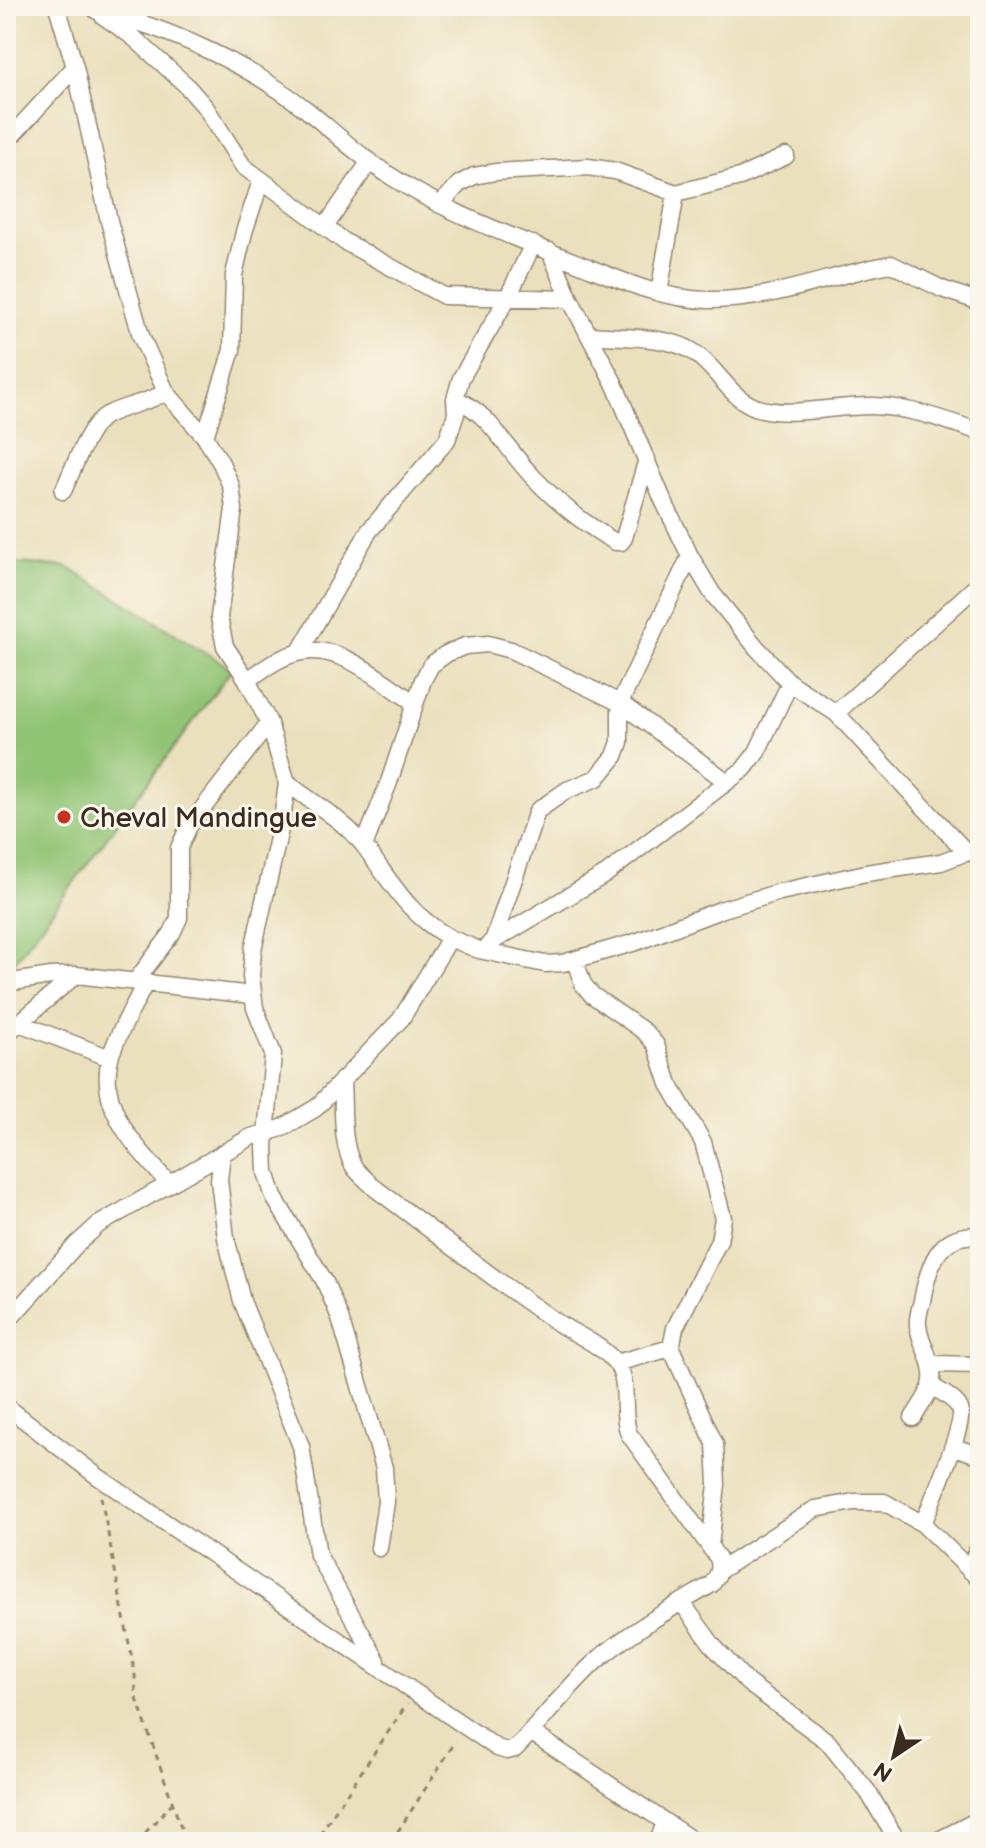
<svg xmlns="http://www.w3.org/2000/svg" width="986" height="1848" font-family="'Balsamiq Sans',sans-serif">
	<style>
		.green { fill: #92c475; stroke: #66774a; stroke-width: 2 }
		.lines { fill: none; stroke-linecap: round; stroke-linejoin: round }
		.street-casing { stroke: #93856e; stroke-width: 19 }
		.path { stroke: #93856e; stroke-width: 3; stroke-dasharray: 6 6; stroke-linecap: butt }
		.street { stroke: #fff; stroke-width: 16 }
		.poi-dot { fill: #c8321e; stroke: #fbf7ec; stroke-width: 3 }
		.labels { text-anchor: middle; stroke-width: 6; stroke-linejoin: round; paint-order: stroke }
		.poi-label { font-size: 28px; fill: #3b2a1e; stroke: #fbf7ec; text-anchor: start }
	</style>
	<rect width="100%" height="100%" fill="#fbf7ec"/>
	<filter id="ink" filterUnits="userSpaceOnUse"><feTurbulence type="fractalNoise" baseFrequency=".0125" numOctaves="2"/><feDisplacementMap in="SourceGraphic" scale="16" xChannelSelector="R" yChannelSelector="G"/><feConvolveMatrix kernelMatrix="1 2 1 2 8 2 1 2 1" color-interpolation-filters="sRGB"/></filter>
	<filter id="wash" filterUnits="userSpaceOnUse"><feTurbulence type="fractalNoise" baseFrequency=".006" numOctaves="4" result="noise"/><feDisplacementMap in="SourceGraphic" scale="32" xChannelSelector="R" yChannelSelector="G"/><feGaussianBlur stdDeviation="1.8" result="paint"/><feColorMatrix in="noise" values="0 0 0 0 0 0 0 0 0 0 0 0 0 0 0 0 0 1.4 0 .05"/><feComposite in="paint" operator="in"/></filter>
	<g filter="url(#wash)">
		<rect width="100%" height="100%" fill="#ebe0bd"/>
		<path class="green" d="M 6,562 L 67,567 L 232,669 L 10,968 L 6,964 Z"/>
	</g>
	<g filter="url(#ink)">
		<g class="lines">
			<defs>
				<path id="street" d="M 57,6 L 75,67 L 109,221 L 141,336 L 166,392 L 205,437 L 221,463 L 231,486 L 234,509 L 219,617 L 225,646 L 247,680 L 269,723 L 287,783 L 282,820 L 253,950 L 251,976 L 255,1008 L 273,1054 L 265,1147 L 266,1172 L 274,1197 L 325,1282 L 340,1318 L 384,1468 L 386,1502 L 379,1548
					M 97,11 C 166,26 253,67 308,111 C 335,133 360,157 389,175 C 446,213 512,236 575,262 C 618,279 660,299 708,300 C 771,301 830,275 891,264 L 942,289 L 980,302
					M 103,16 L 133,37 L 185,84 L 206,108 L 243,166 L 345,242 L 444,296 L 570,299
					M 6,142 L 75,67
					M 440,205 L 459,184 L 474,176 L 495,172 L 588,167 L 615,171 L 676,193 L 740,177 L 786,156
					M 325,227 L 370,161
					M 550,251 L 570,299 L 614,383 L 663,500 L 690,556 L 712,593 L 757,648 L 790,683 L 836,713 L 967,853
					M 659,293 L 676,193
					M 590,335 C 619,338 667,335 692,351 C 719,368 730,402 762,409 C 795,417 838,405 873,406 C 910,407 945,420 980,432
					M 455,399 C 490,412 507,451 533,477 C 560,505 582,522 615,542 L 621,542 L 624,538 L 647,459
					M 205,437 L 232,350 L 234,275 L 244,232 L 261,181
					M 63,491 C 73,471 88,424 107,415 C 126,405 148,403 166,392
					M 300,651 L 369,531 L 447,440 L 456,414 L 455,399 L 461,378 L 507,299 L 533,244
					M 247,680 C 263,670 279,657 297,653 C 339,641 382,682 415,703
					M 836,713 L 980,583
					M 287,783 C 313,803 345,821 365,847 C 394,886 407,913 450,938
					M 364,846 L 389,782 L 423,680 L 431,665 L 446,654 L 465,646 L 488,644 L 511,650 L 620,703 L 726,781
					M 493,941 L 537,811 L 567,790 L 597,778 L 615,756 L 620,742 L 620,703 L 690,556
					M 490,943 L 606,874 L 744,769 L 757,752 L 790,683
					M 575,961 L 583,984 L 592,995 L 645,1032 L 656,1045 L 669,1084 L 703,1142 L 723,1218 L 719,1241 L 675,1328 L 671,1348 L 715,1444 L 717,1484 L 710,1547
					M 135,982 L 172,933 L 179,918 L 179,848 L 189,826 L 269,723
					M 6,983 L 51,976 L 76,975 L 252,995
					M 145,983 C 135,1005 116,1036 110,1058 C 97,1110 138,1148 169,1184
					M 6,1018 L 110,1058
					M 6,1034 L 76,975
					M 222,1153 L 219,1180 L 226,1238 L 242,1301 L 301,1446 L 318,1555 L 377,1661
					M 6,1323 L 76,1245 L 98,1225 L 251,1137 L 282,1128 L 316,1108 L 401,1019 L 450,938 L 479,950 L 545,964 L 563,963 L 636,942 L 723,909 L 780,892 L 866,873 L 941,862 L 980,847
					M 616,1363 L 671,1348
					M 931,1364 L 980,1365
					M 6,1406 L 97,1476 L 497,1748 L 507,1751 L 515,1749 C 542,1721 565,1690 594,1663 C 629,1632 672,1608 712,1584 C 718,1575 722,1569 718,1558 L 629,1434 C 620,1412 631,1383 616,1363 C 601,1344 574,1334 555,1321 C 494,1280 436,1233 376,1189 C 369,1182 360,1175 354,1167 C 340,1143 344,1106 342,1080
					M 913,1418 C 919,1408 928,1396 931,1386 C 937,1364 920,1346 918,1325 C 917,1318 920,1308 922,1301 C 928,1267 938,1231 980,1236
					M 954,1447 L 972,1453 L 980,1449
					M 923,1524 C 930,1505 966,1423 960,1409 C 956,1399 940,1392 931,1385
					M 969,1570 L 980,1543
					M 719,1571 L 815,1509 L 854,1502 L 884,1502 L 923,1524 L 980,1580
					M 682,1603 L 714,1647 L 748,1683 L 827,1741 L 868,1792 L 898,1842
					M 531,1732 L 665,1822 L 658,1842
					M 665,1822 L 695,1842
					M 935,1842 L 980,1819"/>
			</defs>
			<use href="#street" class="street-casing"/>
			<path class="path" d="M 101,1497 L 135,1675 L 136,1696 L 186,1842
				M 137,1842 L 172,1803
				M 311,1842 L 319,1835 L 407,1704
				M 391,1842 L 456,1741"/>
			<use href="#street" class="street"/>
		</g>
	</g>
	<circle class="poi-dot" cx="64" cy="817" r="8"/>
	<g class="labels">
		<g class="poi-label">
			<text x="80" y="827">Cheval Mandingue</text>
		</g>
	</g>
	<rect width="986" height="1848" fill="none" stroke="#fbf7ec" stroke-width="32"/>
	<g transform="translate(894 1756) rotate(215)" stroke="#fbf7ec" stroke-width="6" paint-order="stroke">
	<path d="M0-6L14 30L0 20L-14 30Z" fill="#3b2a1e"/>
	<text y="-12" font-size="22" font-weight="bold" text-anchor="middle" fill="#3b2a1e">N</text>
	</g>
</svg>
